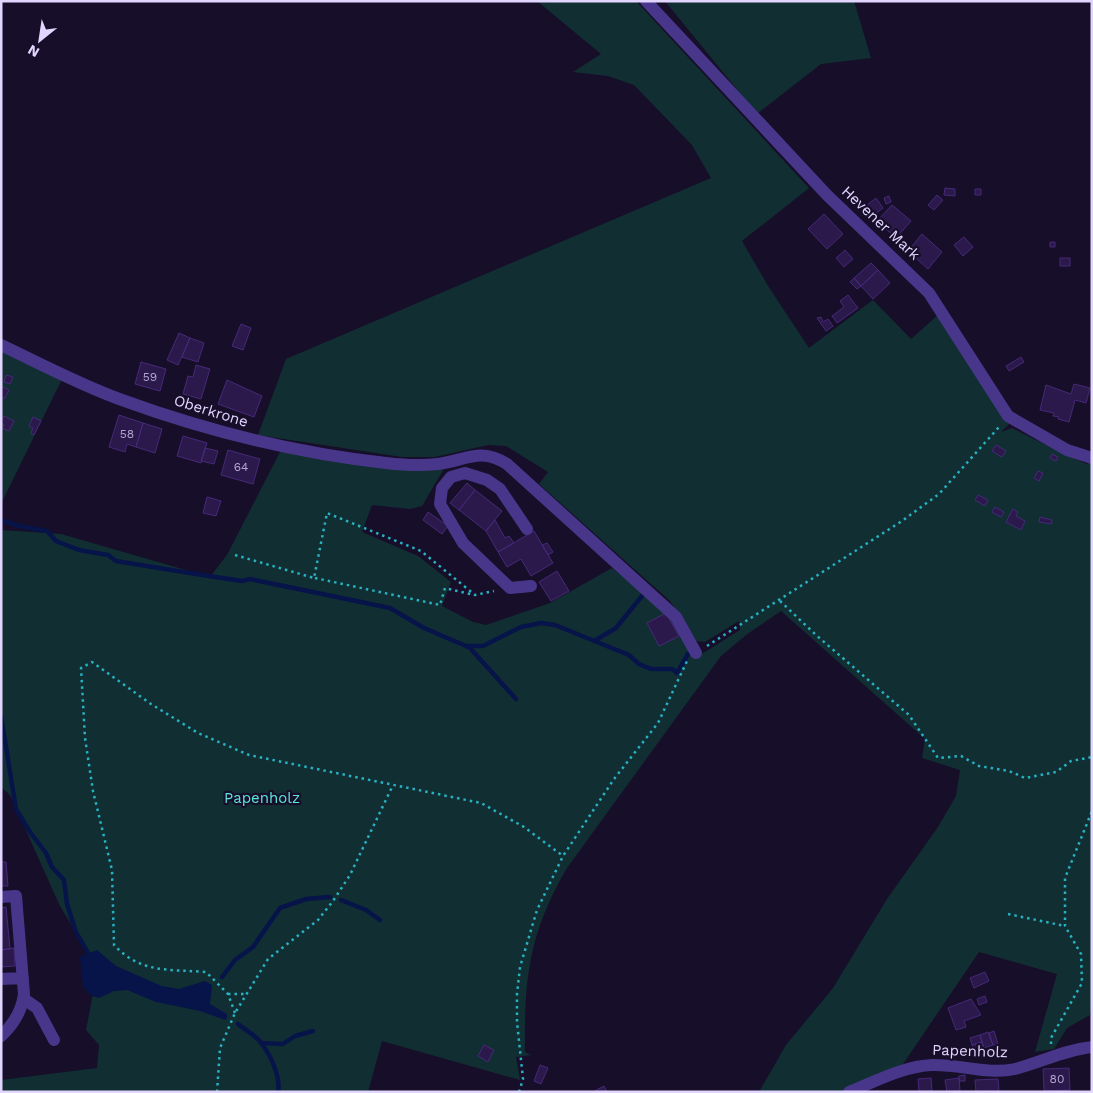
<svg xmlns="http://www.w3.org/2000/svg" width="1093" height="1093" font-family="'Work Sans',sans-serif">
	<style>
		.green { fill: #112f33 }
		.water { fill: #071449 }
		.lines { fill: none; stroke-linecap: round; stroke-linejoin: round }
		.stream { stroke: #071449; stroke-width: 4.5 }
		.building { fill: #2b194b; stroke: #462979 }
		.path { stroke: #27b1c2; stroke-width: 2.5; stroke-dasharray: 2.5 4; stroke-linecap: butt }
		.minor { stroke: #48368b; stroke-width: 12 }
		.labels { text-anchor: middle; stroke-width: 4.5; stroke-linejoin: round; paint-order: stroke }
		.number-label { font-size: 12px; fill: #b4a7d2 }
		.street-label { font-size: 15px; fill: #e2d6ff; stroke: #170e29 }
		.park-label { font-size: 15px; fill: #59e8dc; stroke: #170e29 }
	</style>
	<rect width="100%" height="100%" fill="#170e29"/>
	<path class="green" d="M 537,1 L 636,1 L 809,188 L 742,241 L 768,286 L 809,348 L 873,300 L 911,339 L 938,315 L 917,285 L 1016,417 L 1001,432 L 1012,428 L 1066,455 L 1087,464 L 1092,460 L 1092,1002 L 1090,1015 L 1067,1028 L 1054,1049 L 1035,1052 L 1057,974 L 979,952 L 899,1070 L 842,1092 L 759,1092 L 786,1045 L 833,988 L 887,899 L 938,827 L 956,796 L 960,770 L 922,758 L 925,739 L 781,611 L 746,635 L 721,656 L 567,868 C 529,933 524,978 525,1052 L 531,1055 L 516,1057 L 520,1080 L 382,1041 L 368,1092 L 1,1092 L 1,1080 L 97,1068 L 99,1045 L 86,1030 L 98,968 L 60,906 L 10,795 L 1,787 L 1,530 L 61,534 L 210,577 L 227,555 L 280,452 L 445,467 L 422,506 L 410,509 L 372,505 L 362,532 L 418,556 L 451,582 L 442,606 L 473,622 L 486,625 L 550,603 L 612,568 L 667,612 L 697,657 L 740,630 L 739,621 L 705,642 L 696,641 L 670,601 L 539,484 L 548,472 L 506,446 L 488,445 L 435,457 L 402,457 L 258,435 L 286,359 L 711,178 L 692,145 L 634,85 L 608,76 L 573,72 L 601,54 Z
		M 665,1 L 854,1 L 871,58 L 821,64 L 757,114 Z
		M 1,351 L 62,379 L 1,504 Z"/>
	<path class="water" d="M 97,950 L 116,966 L 162,986 L 179,989 L 205,981 L 212,985 L 210,1004 L 227,1014 L 227,1018 L 225,1020 L 200,1011 L 156,1002 L 127,990 L 114,991 L 99,998 L 92,996 L 83,987 L 80,957 Z"/>
	<g class="lines">
		<path class="stream" d="M 1,520 L 19,526 L 47,531 L 56,541 L 79,550 L 108,555 L 116,561 L 202,575 L 242,581 L 250,579 L 390,608 L 424,628 L 466,646 L 483,646 L 521,627 L 541,623 L 555,625 L 629,655 L 639,664 L 651,669 L 672,669 L 677,673 L 688,654
			M 594,641 L 616,628 L 646,591
			M 466,646 L 470,648 L 516,699
			M 1,716 L 16,809 L 30,832 L 46,853 L 52,867 L 64,880 L 67,904 L 76,932 L 91,958
			M 341,900 L 366,910 L 380,920
			M 222,977 L 235,960 L 253,947 L 280,908 L 306,899 L 330,897
			M 238,1024 C 245,1030 257,1036 262,1044 C 271,1056 281,1078 278,1092
			M 262,1043 L 283,1044 L 295,1036 L 313,1031"/>
	</g>
	<path class="building" d="M 945,188 L 955,189 L 955,196 L 944,195 Z
		M 975,189 L 981,189 L 981,195 L 975,195 Z
		M 937,195 L 943,200 L 934,210 L 928,205 Z
		M 889,196 L 891,202 L 886,204 L 884,198 Z
		M 876,198 L 883,208 L 874,215 L 867,205 Z
		M 892,205 L 911,221 L 896,238 L 877,221 Z
		M 824,214 L 843,234 L 827,249 L 808,229 Z
		M 922,234 L 942,252 L 928,269 L 908,251 Z
		M 964,237 L 973,247 L 963,256 L 954,245 Z
		M 1050,242 L 1055,242 L 1055,247 L 1050,247 Z
		M 845,250 L 853,259 L 844,267 L 836,258 Z
		M 1060,258 L 1070,258 L 1070,266 L 1060,266 Z
		M 871,263 L 878,270 L 861,286 L 854,278 Z
		M 878,270 L 890,283 L 873,299 L 861,286 Z
		M 854,278 L 861,286 L 857,289 L 850,282 Z
		M 848,295 L 858,308 L 837,323 L 832,316 L 844,307 L 840,301 Z
		M 821,317 L 823,322 L 828,319 L 833,326 L 826,331 L 817,318 Z
		M 241,324 L 251,328 L 243,350 L 232,346 Z
		M 179,333 L 190,338 L 178,365 L 167,360 Z
		M 190,338 L 204,343 L 198,362 L 182,357 Z
		M 1021,357 L 1024,362 L 1009,371 L 1006,366 Z
		M 141,362 L 166,369 L 160,391 L 135,384 Z
		M 196,365 L 210,369 L 201,399 L 183,394 L 188,376 L 193,377 Z
		M 6,375 L 13,377 L 10,384 L 4,382 Z
		M 227,380 L 262,396 L 254,417 L 218,404 Z
		M 1074,384 L 1090,388 L 1086,403 L 1075,400 L 1069,422 L 1058,419 L 1059,417 L 1053,416 L 1054,413 L 1040,410 L 1046,385 L 1071,394 Z
		M 1,386 L 9,390 L 4,399 L 1,397 Z
		M 119,415 L 143,423 L 136,447 L 127,444 L 125,452 L 109,447 Z
		M 4,416 L 14,421 L 9,431 L 2,428 L 4,425 L 1,422 Z
		M 33,417 L 41,421 L 34,435 L 31,433 L 33,428 L 29,426 Z
		M 143,423 L 162,429 L 155,453 L 136,447 Z
		M 183,436 L 207,443 L 201,463 L 177,456 Z
		M 996,445 L 1006,451 L 1002,457 L 992,451 Z
		M 205,448 L 218,451 L 214,464 L 201,461 Z
		M 228,450 L 260,459 L 253,484 L 221,475 Z
		M 1052,454 L 1058,457 L 1056,461 L 1050,458 Z
		M 1038,471 L 1043,473 L 1039,481 L 1034,478 Z
		M 467,483 L 475,490 L 459,510 L 450,503 Z
		M 475,490 L 502,511 L 486,531 L 459,510 Z
		M 978,495 L 988,500 L 985,506 L 975,500 Z
		M 207,497 L 221,501 L 216,516 L 203,513 Z
		M 995,507 L 1004,512 L 1001,517 L 992,512 Z
		M 1013,509 L 1018,512 L 1016,516 L 1025,521 L 1021,530 L 1006,522 Z
		M 428,512 L 448,526 L 442,534 L 423,520 Z
		M 1040,517 L 1052,520 L 1051,524 L 1039,522 Z
		M 495,520 L 505,538 L 509,536 L 514,543 L 498,552 L 486,531 Z
		M 534,531 L 553,563 L 531,576 L 521,559 L 507,567 L 498,552 Z
		M 547,543 L 553,552 L 548,555 L 542,545 Z
		M 557,571 L 569,591 L 551,601 L 539,582 Z
		M 666,613 L 679,636 L 659,646 L 647,623 Z
		M 1,862 L 6,862 L 8,886 L 1,886 Z
		M 6,907 L 10,949 L 1,950 L 1,908 Z
		M 14,948 L 15,966 L 1,967 L 1,950 Z
		M 985,972 L 989,981 L 974,988 L 970,978 Z
		M 985,996 L 987,1002 L 979,1005 L 977,999 Z
		M 971,999 L 981,1015 L 964,1021 L 966,1027 L 956,1030 L 948,1008 Z
		M 994,1031 L 998,1044 L 993,1045 L 989,1033 Z
		M 988,1032 L 993,1045 L 984,1048 L 980,1035 Z
		M 980,1035 L 982,1042 L 972,1045 L 970,1038 Z
		M 982,1042 L 984,1048 L 974,1051 L 972,1045 Z
		M 484,1045 L 494,1050 L 488,1062 L 478,1056 Z
		M 540,1065 L 548,1068 L 541,1084 L 534,1081 Z
		M 1069,1068 L 1070,1090 L 1044,1091 L 1043,1069 Z
		M 965,1075 L 965,1081 L 959,1081 L 959,1076 Z
		M 931,1078 L 932,1091 L 919,1092 L 918,1079 Z
		M 959,1078 L 960,1091 L 947,1092 L 945,1080 Z
		M 998,1079 L 999,1092 L 976,1092 L 975,1080 Z
		M 604,1086 L 607,1092 L 593,1092 Z"/>
	<g class="lines">
		<path class="path" d="M 235,555 L 314,578 L 327,513 L 421,551 L 475,595 L 494,591
			M 315,578 L 440,605 L 445,588 L 474,595
			M 780,601 L 816,635 L 909,715 L 938,758 L 961,756 L 979,766 L 1009,771 L 1025,778 L 1056,772 L 1071,761 L 1092,757
			M 707,646 L 902,521 L 939,494 L 999,427
			M 1008,914 L 1065,926
			M 228,994 L 247,994
			M 235,1013 L 228,994 L 206,972 C 170,969 141,974 114,945 L 112,870 L 93,791 L 85,738 L 81,668 L 92,662 L 151,704 L 198,733 L 249,755 L 481,803 L 524,827 L 563,856
			M 1051,1044 L 1051,1038 L 1082,983 L 1081,954 L 1065,926 L 1065,878 L 1092,811
			M 217,1092 L 220,1048 L 235,1013 L 268,959 L 318,920 L 333,901 L 350,875 L 393,785
			M 519,1092 L 523,1079 L 517,1022 L 517,994 L 520,967 L 537,910 L 563,856 L 614,779 L 658,723 L 687,661"/>
		<path class="minor" d="M 646,1 L 827,195 L 929,293 L 1008,416 L 1067,450 L 1092,458
			M 1,345 C 41,364 80,385 122,400 C 207,431 296,453 386,463 C 403,465 421,466 438,464 C 467,460 480,447 507,464 L 676,617 L 696,653
			M 527,529 L 500,489 L 487,480 L 465,473 L 451,477 L 442,488 L 440,504 L 463,543 L 510,588 L 531,586
			M 1,897 L 16,896 L 24,994 C 22,1010 13,1025 1,1036
			M 1,979 L 23,978
			M 24,999 L 37,1008 L 54,1040
			M 849,1092 C 874,1082 904,1066 932,1065 C 960,1064 987,1075 1015,1069 C 1042,1062 1064,1050 1092,1047"/>
	</g>
	<g class="labels">
		<g class="number-label">
			<text x="150" y="381">59</text>
			<text x="127" y="438">58</text>
			<text x="241" y="471">64</text>
			<text x="1057" y="1083">80</text>
		</g>
		<g class="street-label">
			<text transform="translate(881 223) rotate(43)" y="5">Hevener Mark</text>
			<text transform="translate(211 411) rotate(17)" y="5">Oberkrone</text>
			<text transform="translate(970 1051) rotate(2)" y="5">Papenholz</text>
		</g>
		<g class="park-label">
			<text x="262" y="803">Papenholz</text>
		</g>
	</g>
	<rect width="1093" height="1093" fill="none" stroke="#e2d6ff" stroke-width="5"/>
	<g transform="translate(40 40) rotate(210)" stroke="#170e29" stroke-width="4" paint-order="stroke">
	<path d="M0-4L9 19L0 12L-9 19Z" fill="#e2d6ff"/>
	<text y="-8" font-size="14" font-weight="bold" text-anchor="middle" fill="#e2d6ff">N</text>
	</g>
</svg>
